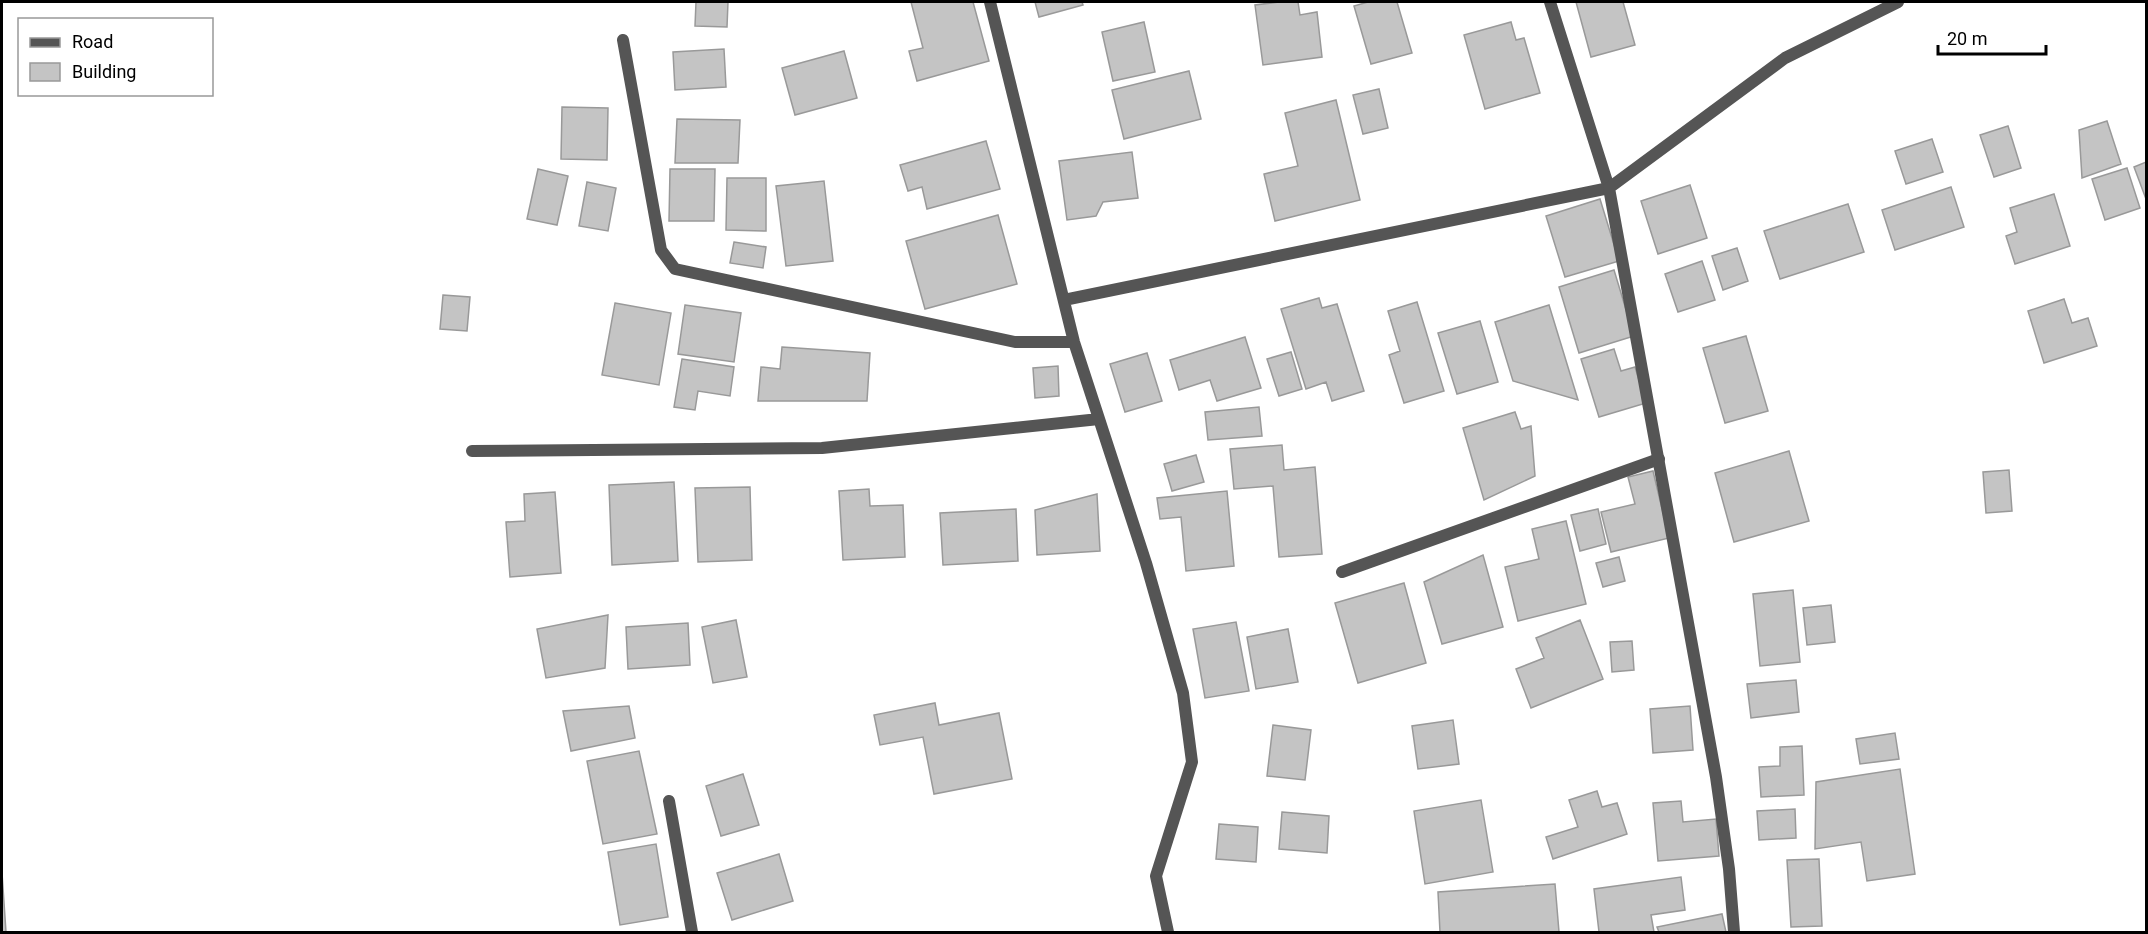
<svg xmlns="http://www.w3.org/2000/svg" width="2148" height="934" font-family="Roboto,sans-serif">
	<style>
		.building { fill: #c4c4c4; stroke: #999; stroke-width: 1.5 }
		.lines { fill: none; stroke-linecap: round; stroke-linejoin: round }
		.minor { stroke: #555; stroke-width: 12 }
		.tertiary { stroke: #555; stroke-width: 12 }
	</style>
	<rect width="100%" height="100%" fill="#fff"/>
	<path class="building" d="M 696,2 L 728,2 L 727,27 L 695,26 Z
		M 911,2 L 973,2 L 989,61 L 917,81 L 909,51 L 923,48 Z
		M 1035,2 L 1082,2 L 1083,5 L 1039,17 Z
		M 1279,2 L 1298,2 L 1300,15 L 1317,12 L 1322,57 L 1263,65 L 1255,5 Z
		M 1368,2 L 1397,2 L 1412,53 L 1371,64 L 1354,6 Z
		M 1576,2 L 1623,2 L 1635,45 L 1591,57 Z
		M 1144,22 L 1155,72 L 1113,81 L 1102,32 Z
		M 1511,22 L 1516,40 L 1524,38 L 1540,93 L 1485,109 L 1464,35 Z
		M 724,49 L 726,87 L 675,90 L 673,52 Z
		M 844,51 L 857,98 L 795,115 L 782,68 Z
		M 1189,71 L 1201,119 L 1124,139 L 1112,90 Z
		M 1379,89 L 1388,128 L 1363,134 L 1353,95 Z
		M 1336,100 L 1360,200 L 1275,221 L 1264,174 L 1298,166 L 1285,113 Z
		M 562,107 L 608,108 L 607,160 L 561,159 Z
		M 677,119 L 740,120 L 738,163 L 675,163 Z
		M 2107,121 L 2121,164 L 2082,178 L 2079,130 Z
		M 2008,126 L 2021,168 L 1994,177 L 1980,135 Z
		M 1932,139 L 1943,172 L 1906,184 L 1895,151 Z
		M 986,141 L 1000,189 L 927,209 L 922,187 L 908,191 L 900,165 Z
		M 1132,152 L 1138,198 L 1103,202 L 1096,216 L 1067,220 L 1059,161 Z
		M 2146,162 L 2146,199 L 2134,167 Z
		M 2127,168 L 2140,208 L 2105,220 L 2092,179 Z
		M 538,169 L 568,176 L 557,225 L 527,219 Z
		M 670,169 L 715,169 L 714,221 L 669,221 Z
		M 727,178 L 766,178 L 766,231 L 726,230 Z
		M 824,181 L 833,261 L 786,266 L 776,186 Z
		M 587,182 L 616,188 L 608,231 L 579,226 Z
		M 1690,185 L 1707,238 L 1658,254 L 1641,201 Z
		M 1951,187 L 1964,227 L 1895,250 L 1882,210 Z
		M 2054,194 L 2070,246 L 2015,264 L 2006,236 L 2017,232 L 2010,208 Z
		M 1600,199 L 1619,261 L 1565,277 L 1546,216 Z
		M 1848,204 L 1864,252 L 1780,279 L 1764,231 Z
		M 998,215 L 1017,284 L 925,309 L 906,241 Z
		M 734,242 L 766,247 L 763,268 L 730,263 Z
		M 1737,248 L 1748,281 L 1723,290 L 1712,256 Z
		M 1702,261 L 1715,300 L 1678,312 L 1665,274 Z
		M 1614,270 L 1634,336 L 1579,353 L 1559,287 Z
		M 443,295 L 470,297 L 467,331 L 440,329 Z
		M 1319,298 L 1322,308 L 1337,304 L 1364,391 L 1332,401 L 1326,382 L 1306,389 L 1281,309 Z
		M 2064,299 L 2072,323 L 2088,318 L 2097,346 L 2044,363 L 2028,311 Z
		M 1417,302 L 1444,391 L 1404,403 L 1389,355 L 1400,351 L 1388,311 Z
		M 615,303 L 671,313 L 659,385 L 602,375 Z
		M 685,305 L 741,313 L 734,362 L 678,354 Z
		M 1549,305 L 1578,400 L 1513,381 L 1495,322 Z
		M 1480,321 L 1498,382 L 1457,394 L 1438,333 Z
		M 1746,336 L 1768,411 L 1725,423 L 1703,348 Z
		M 1245,337 L 1261,388 L 1217,401 L 1210,380 L 1179,390 L 1170,360 Z
		M 782,347 L 870,353 L 867,401 L 758,401 L 761,367 L 780,369 Z
		M 1614,349 L 1621,371 L 1635,367 L 1646,403 L 1599,417 L 1581,359 Z
		M 1291,352 L 1302,389 L 1279,396 L 1267,359 Z
		M 1147,353 L 1162,401 L 1125,412 L 1110,364 Z
		M 682,359 L 734,367 L 730,396 L 698,391 L 695,410 L 674,407 Z
		M 1058,366 L 1059,396 L 1035,398 L 1033,368 Z
		M 1259,407 L 1262,436 L 1208,440 L 1205,412 Z
		M 1515,412 L 1521,429 L 1531,426 L 1535,476 L 1484,500 L 1463,428 Z
		M 1282,445 L 1284,470 L 1315,467 L 1322,554 L 1279,557 L 1273,486 L 1234,489 L 1230,449 Z
		M 1789,451 L 1809,521 L 1734,542 L 1715,473 Z
		M 1196,455 L 1204,482 L 1172,491 L 1164,464 Z
		M 2009,470 L 2012,511 L 1986,513 L 1983,472 Z
		M 1653,471 L 1669,538 L 1611,552 L 1601,512 L 1635,504 L 1628,477 Z
		M 674,482 L 678,561 L 612,565 L 609,485 Z
		M 750,487 L 752,560 L 698,562 L 695,488 Z
		M 869,489 L 870,506 L 903,505 L 905,557 L 843,560 L 839,491 Z
		M 1227,491 L 1234,566 L 1186,571 L 1181,517 L 1160,519 L 1157,498 Z
		M 555,492 L 561,573 L 510,577 L 506,522 L 525,521 L 524,494 Z
		M 1097,494 L 1100,551 L 1037,555 L 1035,510 Z
		M 1016,509 L 1018,561 L 943,565 L 940,513 Z
		M 1598,509 L 1606,544 L 1580,551 L 1571,515 Z
		M 1566,521 L 1586,604 L 1518,621 L 1505,567 L 1539,559 L 1532,529 Z
		M 1483,555 L 1503,627 L 1442,644 L 1424,582 Z
		M 1619,557 L 1625,581 L 1603,587 L 1596,563 Z
		M 1404,583 L 1426,663 L 1358,683 L 1335,603 Z
		M 1793,590 L 1800,662 L 1760,666 L 1753,594 Z
		M 1831,605 L 1835,642 L 1807,645 L 1803,608 Z
		M 608,615 L 605,668 L 546,678 L 537,629 Z
		M 736,620 L 747,677 L 713,683 L 702,627 Z
		M 1580,620 L 1603,679 L 1531,708 L 1516,669 L 1544,658 L 1536,638 Z
		M 1236,622 L 1249,691 L 1205,698 L 1193,629 Z
		M 688,623 L 690,665 L 628,669 L 626,627 Z
		M 1288,629 L 1298,682 L 1256,689 L 1247,637 Z
		M 1632,641 L 1634,670 L 1612,672 L 1610,642 Z
		M 1796,680 L 1799,712 L 1751,718 L 1747,684 Z
		M 935,703 L 939,725 L 999,713 L 1012,779 L 934,794 L 923,737 L 880,745 L 874,715 Z
		M 629,706 L 635,738 L 571,751 L 563,711 Z
		M 1690,706 L 1693,750 L 1653,753 L 1650,709 Z
		M 1453,720 L 1459,764 L 1418,769 L 1412,726 Z
		M 1273,725 L 1311,730 L 1305,780 L 1267,776 Z
		M 1895,733 L 1899,759 L 1860,764 L 1856,739 Z
		M 1802,746 L 1804,795 L 1761,797 L 1759,767 L 1780,766 L 1780,747 Z
		M 639,751 L 657,834 L 603,844 L 587,761 Z
		M 1900,769 L 1915,874 L 1867,881 L 1861,842 L 1815,849 L 1816,782 Z
		M 743,774 L 759,825 L 721,836 L 706,786 Z
		M 1597,791 L 1602,807 L 1617,803 L 1627,834 L 1553,859 L 1546,837 L 1578,827 L 1569,800 Z
		M 1481,800 L 1493,872 L 1425,884 L 1414,811 Z
		M 1681,801 L 1683,822 L 1716,819 L 1719,856 L 1658,861 L 1653,803 Z
		M 1795,809 L 1796,838 L 1759,840 L 1757,811 Z
		M 1282,812 L 1329,816 L 1327,853 L 1279,849 Z
		M 1219,824 L 1258,827 L 1256,862 L 1216,859 Z
		M 656,844 L 668,917 L 620,925 L 608,852 Z
		M 779,854 L 793,901 L 732,920 L 717,873 Z
		M 1819,859 L 1822,926 L 1791,927 L 1787,860 Z
		M 2,873 L 6,932 L 2,932 Z
		M 1681,877 L 1685,910 L 1651,915 L 1654,932 L 1599,932 L 1594,889 Z
		M 1555,884 L 1559,932 L 1440,932 L 1438,892 Z
		M 1722,914 L 1726,932 L 1659,932 L 1657,927 Z"/>
	<g class="lines">
		<path class="minor" d="M 990,2 L 1074,342 L 1146,563 L 1183,693 L 1192,762 L 1156,876 L 1168,932
			M 623,40 L 661,250 L 675,269 L 1015,342 L 1074,342
			M 1064,300 L 1609,188 L 1550,2
			M 472,451 L 822,448 L 1099,419
			M 1342,572 L 1659,459
			M 669,801 L 692,932"/>
		<path class="tertiary" d="M 1734,932 L 1729,869 L 1716,777 L 1609,188 L 1785,58 L 1898,2"/>
	</g>
	<rect width="2148" height="934" fill="none" stroke="#000000" stroke-width="6"/>
	<rect x="18" y="18" width="195" height="78" fill="#ffffff" stroke="#999999" stroke-width="1.5"/>
	<rect x="30" y="38" width="30" height="9" fill="#555555" stroke="#999999" stroke-width="1.5"/>
	<text x="72" y="48" font-size="18" fill="#000000">Road</text>
	<rect x="30" y="63" width="30" height="18" fill="#c4c4c4" stroke="#999999" stroke-width="1.5"/>
	<text x="72" y="78" font-size="18" fill="#000000">Building</text>
	<path d="M1938 45v9h108v-9" fill="none" stroke="#000000" stroke-width="3"/>
	<text x="1947" y="45" font-size="18" fill="#000000" stroke="#ffffff" stroke-width="4.5" paint-order="stroke">20 m</text>
</svg>
